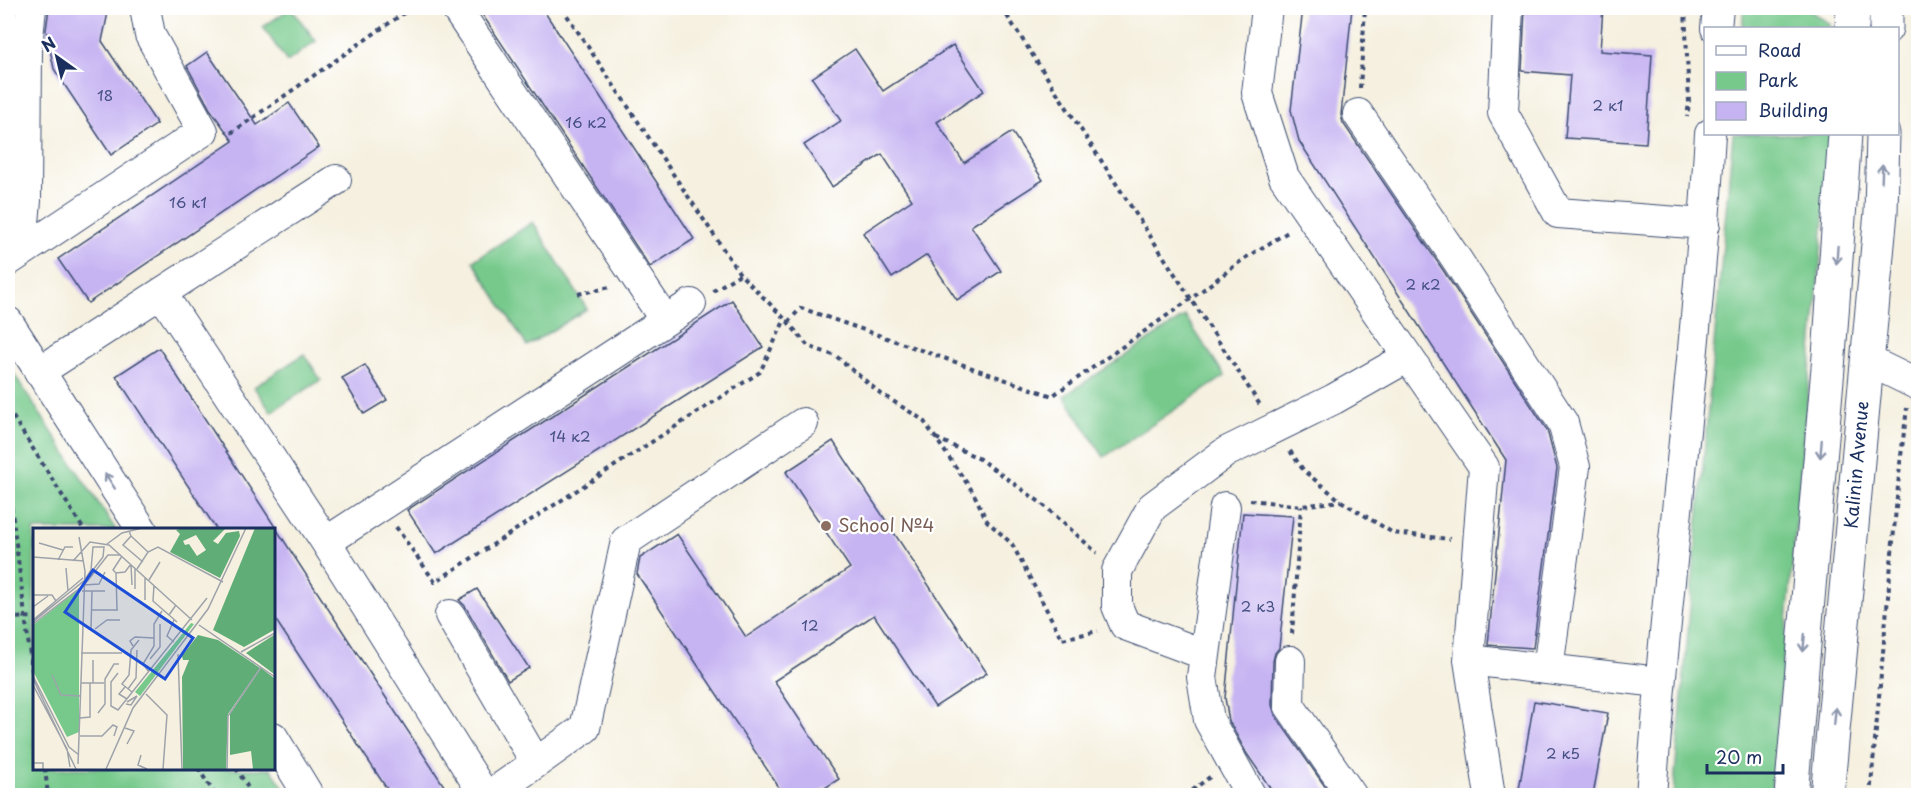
<svg xmlns="http://www.w3.org/2000/svg" width="1926" height="803" font-family="'Playpen Sans',sans-serif">
	<style>
		.green { fill: #76c98b; stroke: #487c74; stroke-width: 1.5 }
		.building { fill: #c6b4f2 }
		.lines { fill: none; stroke-linecap: round; stroke-linejoin: round }
		.minor-casing { stroke: #3c4c71; stroke-width: 32 }
		.major-casing { stroke: #3c4c71; stroke-width: 35 }
		.path { stroke: #3c4c71; stroke-width: 4; stroke-dasharray: 4.5 4.5; stroke-linecap: butt }
		.minor { stroke: #fff; stroke-width: 30 }
		.major { stroke: #fff; stroke-width: 33 }
		.oneway { stroke: #8d97ae }
		.education-dot { fill: #8d6e63; stroke: #fff; stroke-width: 2 }
		.labels { text-anchor: middle; stroke-width: 4.5; stroke-linejoin: round; paint-order: stroke }
		.number-label { font-size: 15px; fill: #465083 }
		.street-label { font-size: 18px; fill: #1b2f5e; stroke: #fff }
		.education-label { font-size: 18px; fill: #785e54; stroke: #fff; text-anchor: start }
		.inset-road { fill: none; stroke: #9ea3ab; stroke-width: 1.5 }
		.view { fill: #1d4ed8; fill-opacity: 0.15; stroke: #1d4ed8; stroke-width: 3 }
		.inset-edge { fill: none; stroke: #1b2f5e; stroke-width: 3 }
	</style>
	<rect width="100%" height="100%" fill="#fff"/>
	<filter id="ink" filterUnits="userSpaceOnUse"><feTurbulence type="fractalNoise" baseFrequency=".0167" numOctaves="2"/><feDisplacementMap in="SourceGraphic" scale="12" xChannelSelector="R" yChannelSelector="G"/><feConvolveMatrix kernelMatrix="1 2 1 2 8 2 1 2 1" color-interpolation-filters="sRGB"/></filter>
	<filter id="wash" filterUnits="userSpaceOnUse"><feTurbulence type="fractalNoise" baseFrequency=".008" numOctaves="4" result="noise"/><feDisplacementMap in="SourceGraphic" scale="24" xChannelSelector="R" yChannelSelector="G"/><feGaussianBlur stdDeviation="1.35" result="paint"/><feColorMatrix in="noise" values="0 0 0 0 0 0 0 0 0 0 0 0 0 0 0 0 0 1.4 0 .05"/><feComposite in="paint" operator="in"/></filter>
	<g filter="url(#wash)">
		<rect width="100%" height="100%" fill="#f5f0df"/>
		<path class="green" d="M 291,8 L 316,41 L 287,62 L 263,27 Z
			M 1744,8 L 1809,8 L 1809,10 L 1830,24 L 1830,28 L 1742,28 Z
			M 1733,134 L 1832,134 L 1771,795 L 1673,796 Z
			M 533,222 L 587,309 L 527,346 L 473,261 Z
			M 1185,316 L 1225,376 L 1104,457 L 1064,396 Z
			M 304,354 L 321,380 L 271,412 L 254,387 Z
			M 8,374 L 14,374 L 116,530 L 34,530 L 34,768 L 271,769 L 289,795 L 8,795 Z"/>
		<g id="blocks">
			<path class="building" d="M 49,8 L 109,8 L 102,41 L 157,124 L 111,155 L 54,69 L 46,30 Z
				M 478,8 L 542,8 L 694,239 L 650,267 Z
				M 1303,8 L 1352,8 L 1341,115 L 1343,123 L 1443,270 L 1547,430 L 1557,468 L 1533,648 L 1488,645 L 1506,460 L 1299,141 L 1291,110 Z
				M 1525,8 L 1603,8 L 1600,51 L 1652,55 L 1646,143 L 1565,138 L 1570,75 L 1522,71 Z
				M 953,45 L 984,91 L 937,122 L 964,163 L 1012,132 L 1043,180 L 971,226 L 1001,271 L 957,300 L 927,255 L 892,278 L 863,233 L 912,200 L 882,154 L 832,187 L 804,145 L 841,121 L 812,78 L 855,49 L 883,91 Z
				M 207,52 L 257,125 L 289,103 L 319,147 L 88,303 L 58,259 L 233,141 L 210,109 L 187,66 Z
				M 732,300 L 763,347 L 436,554 L 407,510 Z
				M 159,348 L 375,681 L 450,795 L 391,795 L 273,616 L 273,530 L 217,530 L 116,376 Z
				M 365,365 L 387,400 L 364,414 L 342,378 Z
				M 833,441 L 987,673 L 935,707 L 874,615 L 774,681 L 839,779 L 814,795 L 784,795 L 637,574 L 640,558 L 677,534 L 746,637 L 850,568 L 786,472 Z
				M 1243,513 L 1293,516 L 1279,648 L 1275,653 L 1273,661 L 1272,705 L 1275,715 L 1331,795 L 1275,795 L 1247,754 L 1229,721 L 1225,698 Z
				M 477,589 L 529,668 L 508,681 L 465,606 L 459,600 Z
				M 1534,701 L 1608,713 L 1593,795 L 1518,795 Z"/>
		</g>
	</g>
	<g filter="url(#ink)">
		<use href="#blocks" fill-opacity="0" stroke="#3c4c71" stroke-width="1.5"/>
		<g class="lines">
			<defs>
				<path id="minor" d="M 456,8 L 665,320
					M 1267,8 L 1257,93 L 1284,177 L 1484,467 L 1469,660 L 1490,796
					M 1508,8 L 1503,113 L 1558,213 L 1705,224
					M 1716,28 L 1718,8
					M 1358,114 L 1457,260 L 1563,423 L 1575,467 L 1548,669
					M 8,259 L 24,223 L 26,200 L 27,47 L 31,8
					M 8,261 L 203,131 L 150,35 L 145,8
					M 162,294 L 326,542 L 485,796
					M 8,322 L 142,530
					M 1867,360 L 1918,385
					M 39,372 L 336,180
					M 1225,507 L 1202,677 L 1209,720 L 1251,796
					M 326,542 L 691,304
					M 450,615 L 536,763 L 489,796
					M 1203,654 L 1125,625 L 1117,606 L 1117,571 L 1152,507 L 1226,452 L 1334,399 L 1408,357
					M 1469,660 L 1659,682
					M 1290,661 L 1289,705 L 1352,796
					M 273,737 L 309,796
					M 536,763 L 585,728 L 626,541 L 803,423
					M 1651,796 C 1667,575 1697,355 1710,134"/>
				<path id="major" d="M 1852,28 L 1853,8
					M 1886,28 L 1886,8
					M 1791,796 L 1829,356 L 1845,134
					M 1827,796 L 1881,212 L 1883,134"/>
			</defs>
			<use href="#minor" class="minor-casing"/>
			<use href="#major" class="major-casing"/>
			<path class="path" d="M 562,8 L 740,274 L 788,322 L 808,346 L 836,356 L 880,393 L 923,420 L 973,492 L 987,521 L 1012,544 L 1062,639 L 1098,631
				M 1002,8 L 1260,405
				M 1685,8 L 1689,103 L 1687,117
				M 1360,88 L 1365,8
				M 231,133 L 411,8
				M 713,291 L 740,274
				M 578,294 L 610,287
				M 788,322 L 801,308 L 1052,396 L 1192,298 L 1245,258 L 1288,232
				M 1914,353 L 1918,293
				M 8,409 L 84,530
				M 936,438 L 978,458 L 1041,503 L 1097,553
				M 1290,451 L 1304,471 L 1341,501 L 1393,533 L 1450,539
				M 8,480 L 34,687
				M 1250,500 L 1301,506 L 1341,501
				M 396,527 L 435,582 L 760,372 L 785,319
				M 8,618 L 34,617
				M 1292,634 L 1301,506
				M 45,768 L 48,796
				M 198,768 L 216,796
				M 236,768 L 253,796
				M 1185,796 L 1211,776
				M 1870,796 L 1900,464 L 1907,408"/>
			<use href="#minor" class="minor"/>
			<use href="#major" class="major"/>
		</g>
		<defs><path id="oneway-shaft" d="M-6 0H5M1.5-3L5.5 0L1.5 3" fill="none" stroke-width="1.6" stroke-linecap="round" stroke-linejoin="round" transform="scale(1.5)"/></defs>
		<g class="oneway">
			<use href="#oneway-shaft" transform="translate(1882 173) rotate(-88)"/>
			<use href="#oneway-shaft" transform="translate(1837 255) rotate(94)"/>
			<use href="#oneway-shaft" transform="translate(1821 449) rotate(95)"/>
			<use href="#oneway-shaft" transform="translate(110 481) rotate(-123)"/>
			<use href="#oneway-shaft" transform="translate(1804 643) rotate(95)"/>
			<use href="#oneway-shaft" transform="translate(1835 716) rotate(-85)"/>
		</g>
	</g>
	<circle class="education-dot" cx="826" cy="526" r="6"/>
	<g class="labels">
		<g class="number-label">
			<text x="105" y="101">18</text>
			<text x="1608" y="111">2 к1</text>
			<text x="586" y="128">16 к2</text>
			<text x="188" y="208">16 к1</text>
			<text x="1423" y="290">2 к2</text>
			<text x="570" y="442">14 к2</text>
			<text x="1258" y="612">2 к3</text>
			<text x="810" y="631">12</text>
			<text x="1563" y="759">2 к5</text>
		</g>
		<g class="street-label">
			<text transform="translate(1857 465) rotate(-85)" y="6">Kalinin Avenue</text>
		</g>
		<g class="education-label">
			<text x="838" y="532">School №4</text>
		</g>
	</g>
	<g transform="translate(33 528)">
		<rect width="242" height="242" fill="#f5f0df"/>
		<path d="M 46,61 L 46,204 L 34,209 L 0,143 L 0,97 ZM 158,95 L 161,96 L 107,168 L 102,164 Z" fill="#76c98b"/>
		<path d="M 150,0 L 193,0 L 180,13 L 185,16 L 193,5 L 206,3 L 207,8 L 187,50 L 137,24 L 147,6 L 143,2 ZM 163,7 L 173,22 L 164,28 L 156,16 L 152,17 L 150,13 ZM 222,0 L 241,0 L 241,102 L 211,119 L 180,102 ZM 165,107 L 185,112 L 227,140 L 195,186 L 193,241 L 150,241 L 149,149 L 156,132 L 150,132 L 149,128 ZM 241,107 L 241,146 L 213,125 ZM 228,140 L 241,150 L 241,241 L 220,241 L 218,223 L 197,227 L 197,186 Z" fill="#60ad77" fill-rule="evenodd"/>
		<path class="inset-road" d="M 96,3 L 98,8 L 90,17 L 110,34M 98,8 L 115,24M 6,15 L 30,22M 74,16 L 89,5 L 109,0M 0,29 L 51,33M 25,32 L 32,19 L 40,19M 40,33 L 57,14 L 76,17 L 159,92M 98,37 L 99,57M 33,40 L 35,63M 102,41 L 102,61M 104,41 L 115,24 L 125,19 L 190,54M 83,45 L 80,42 L 89,28M 116,52 L 127,34M 52,56 L 75,27 L 88,27M 121,57 L 120,73 L 136,87M 49,63 L 72,63M 0,67 L 19,67 L 23,73M 112,72 L 112,49M 143,77 L 136,87 L 144,94M 0,79 L 15,68M 58,82 L 85,82M 84,82 L 83,45 L 92,44 L 98,36M 0,92 L 50,50M 0,93 L 51,53 L 58,42 L 60,19 L 71,19 L 70,29 L 53,51 L 0,94M 0,96 L 51,57 L 66,56 L 72,44M 166,97 L 242,149M 58,101 L 59,63M 62,101 L 74,92 L 87,92M 141,114 L 134,108 L 141,92M 100,118 L 97,113 L 102,109 L 121,110M 208,124 L 242,105M 48,125 L 89,125M 145,126 L 149,241M 117,131 L 127,119 L 127,96M 116,144 L 110,136 L 121,118 L 121,96 L 129,83M 85,145 L 78,154 L 78,178 L 85,182 L 174,70M 19,147 L 28,167 L 48,168M 0,148 L 36,219 L 46,227M 0,151 L 43,241M 48,155 L 71,155M 60,155 L 60,132M 0,157 L 34,221 L 37,239M 92,159 L 86,166 L 94,171M 95,161 L 103,150 L 104,122M 99,164 L 89,156 L 96,147 L 98,122 L 106,112M 113,166 L 134,187 L 130,241M 93,176 L 98,177 L 104,168 L 94,174M 65,185 L 72,176 L 72,151 L 81,136 L 86,136M 47,190 L 57,189 L 57,155M 92,200 L 101,203 L 94,216M 47,208 L 69,208 L 80,197 L 84,199 L 81,208M 108,227 L 105,237 L 114,241M 0,229 L 0,235 L 10,235 L 10,241M 45,236 L 52,43 L 46,9M 73,241 L 100,180 L 175,81 L 213,0M 194,241 L 195,188 L 228,139"/>
		<path class="view" d="M 60,42 L 160,110 L 132,151 L 32,84 Z"/>
		<rect width="242" height="242" class="inset-edge"/>
	</g>
	<rect width="1926" height="803" fill="none" stroke="#fff" stroke-width="30"/>
	<rect x="1704" y="27" width="195" height="108" fill="#ffffff" stroke="#a4acbf" stroke-width="1.5"/>
	<rect x="1716" y="46" width="30" height="9" fill="#ffffff" stroke="#a4acbf" stroke-width="1.5"/>
	<text x="1758" y="57" font-size="18" fill="#1b2f5e">Road</text>
	<rect x="1716" y="72" width="30" height="18" fill="#76c98b" stroke="#a4acbf" stroke-width="1.5"/>
	<text x="1758" y="87" font-size="18" fill="#1b2f5e">Park</text>
	<rect x="1716" y="102" width="30" height="18" fill="#c6b4f2" stroke="#a4acbf" stroke-width="1.5"/>
	<text x="1758" y="117" font-size="18" fill="#1b2f5e">Building</text>
	<g transform="translate(57 57) rotate(326)" stroke="#ffffff" stroke-width="4.5" paint-order="stroke">
	<path d="M0-4.5L10 22L0 15L-10 22Z" fill="#1b2f5e"/>
	<text y="-9" font-size="16" font-weight="bold" text-anchor="middle" fill="#1b2f5e">N</text>
	</g>
	<path d="M1707 764v9h76v-9" fill="none" stroke="#1b2f5e" stroke-width="3"/>
	<text x="1716" y="764" font-size="18" fill="#1b2f5e" stroke="#ffffff" stroke-width="4.5" paint-order="stroke">20 m</text>
</svg>
